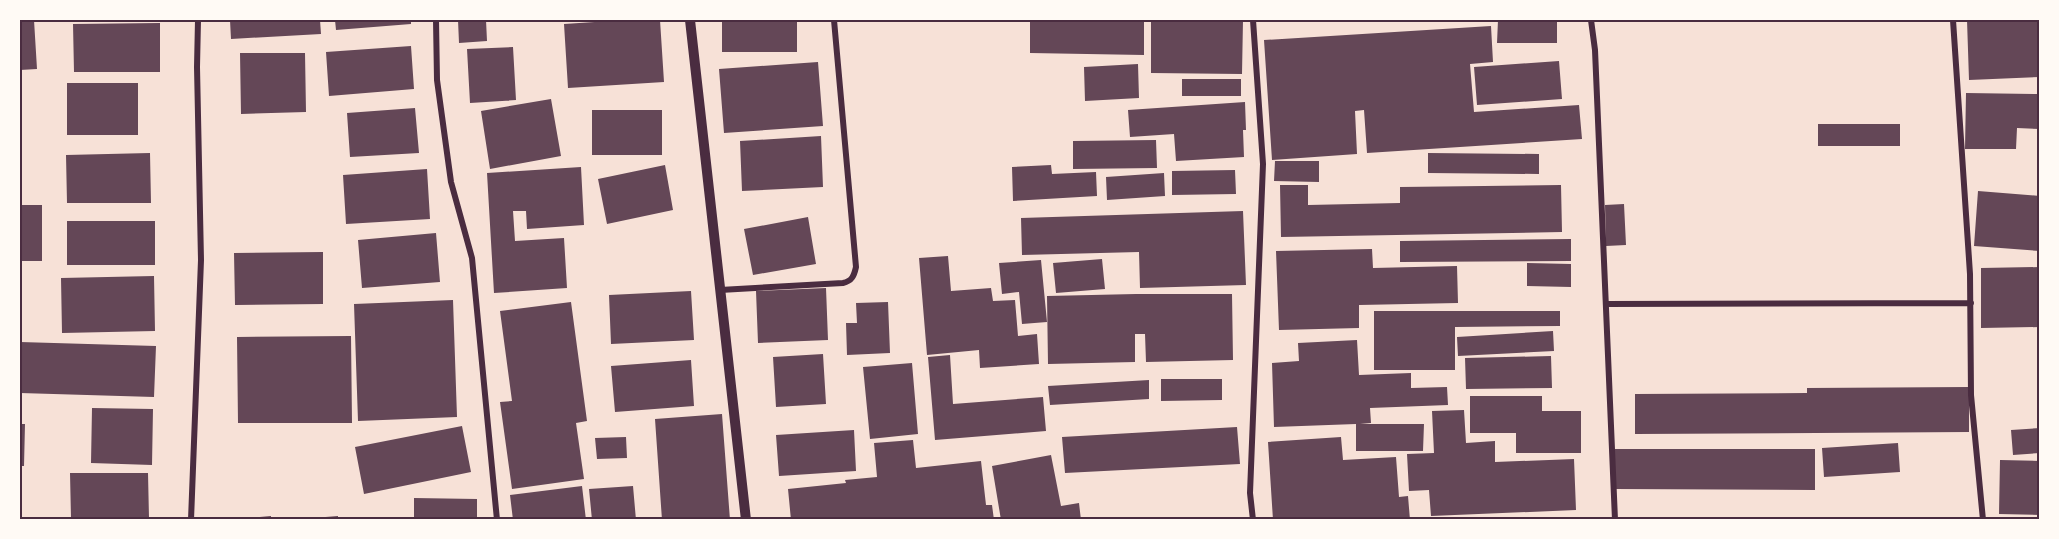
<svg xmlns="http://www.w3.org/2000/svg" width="2059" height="539" font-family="Manrope,sans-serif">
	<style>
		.building { fill: #644757 }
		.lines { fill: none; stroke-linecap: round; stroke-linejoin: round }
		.minor { stroke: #4a2c40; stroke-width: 6 }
		.tertiary { stroke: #4a2c40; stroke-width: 10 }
		.neatline { fill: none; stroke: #4a2c40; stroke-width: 2 }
	</style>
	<rect width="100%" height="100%" fill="#f7e1d7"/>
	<path class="building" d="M 20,20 L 34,20 L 37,69 L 20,70 Z
		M 230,20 L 320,20 L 321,34 L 231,39 Z
		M 335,20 L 411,20 L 411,24 L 336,30 Z
		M 458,20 L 486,20 L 487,41 L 459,43 Z
		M 625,20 L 660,20 L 664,82 L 568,88 L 564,24 Z
		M 722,20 L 797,20 L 797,52 L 722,52 Z
		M 1030,20 L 1144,20 L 1144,55 L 1030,53 Z
		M 1151,20 L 1243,20 L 1242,74 L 1151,73 Z
		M 1498,20 L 1557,20 L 1557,43 L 1497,43 Z
		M 1967,20 L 2040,20 L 2040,77 L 1969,80 Z
		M 160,23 L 160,72 L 74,72 L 73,24 Z
		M 1491,26 L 1493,62 L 1470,64 L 1474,112 L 1579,105 L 1582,139 L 1367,153 L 1364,110 L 1355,111 L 1357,154 L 1272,160 L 1264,40 Z
		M 411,46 L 414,89 L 329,96 L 326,52 Z
		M 513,47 L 516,100 L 470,103 L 467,49 Z
		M 240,53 L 305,53 L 306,112 L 241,114 Z
		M 1559,61 L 1562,99 L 1477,105 L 1474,67 Z
		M 818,62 L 823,126 L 724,133 L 719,69 Z
		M 1138,64 L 1139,98 L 1085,101 L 1084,67 Z
		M 1182,79 L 1241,79 L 1241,96 L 1182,96 Z
		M 67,83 L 138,83 L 138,135 L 67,135 Z
		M 1966,93 L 2040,94 L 2040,129 L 2017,128 L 2016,149 L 1965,149 Z
		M 551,99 L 561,156 L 490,169 L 481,111 Z
		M 1245,102 L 1246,130 L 1243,130 L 1244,157 L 1176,161 L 1174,134 L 1130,137 L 1128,110 Z
		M 415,108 L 419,153 L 350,157 L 347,113 Z
		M 592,110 L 662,110 L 662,155 L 592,155 Z
		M 1818,124 L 1900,124 L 1900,146 L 1818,146 Z
		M 821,136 L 823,187 L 742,191 L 740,141 Z
		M 1156,140 L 1157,168 L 1073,169 L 1073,141 Z
		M 150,153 L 151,203 L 67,203 L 66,155 Z
		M 1428,153 L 1539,154 L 1539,174 L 1428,173 Z
		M 1275,161 L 1319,161 L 1319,182 L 1274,181 Z
		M 665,165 L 673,210 L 607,224 L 598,179 Z
		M 1051,165 L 1052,174 L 1096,172 L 1097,196 L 1013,201 L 1012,167 Z
		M 581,167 L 584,225 L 527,229 L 526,211 L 513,211 L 515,241 L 564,238 L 567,288 L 494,293 L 487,173 Z
		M 427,169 L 430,219 L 346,224 L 343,175 Z
		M 1235,170 L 1236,194 L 1172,195 L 1172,171 Z
		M 1164,173 L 1165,196 L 1107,200 L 1106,177 Z
		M 1280,185 L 1308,185 L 1308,205 L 1400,203 L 1400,187 L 1561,185 L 1562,232 L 1281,237 Z
		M 1978,191 L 2040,196 L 2040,251 L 1974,246 Z
		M 1624,204 L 1626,245 L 1606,246 L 1605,205 Z
		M 20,205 L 42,205 L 42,261 L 20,261 Z
		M 1243,211 L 1246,285 L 1140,288 L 1139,252 L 1022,255 L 1021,218 Z
		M 808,217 L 816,264 L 753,275 L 744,229 Z
		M 67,221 L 155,221 L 155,265 L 67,265 Z
		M 436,233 L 440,282 L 362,288 L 358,240 Z
		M 1571,239 L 1571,261 L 1400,262 L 1400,241 Z
		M 1372,249 L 1373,268 L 1457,266 L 1458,303 L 1359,305 L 1359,328 L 1279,330 L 1276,251 Z
		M 323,252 L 323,304 L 235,305 L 234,253 Z
		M 948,256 L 951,291 L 991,288 L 993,301 L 1015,300 L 1018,336 L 1037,334 L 1039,364 L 980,368 L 979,350 L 927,355 L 919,258 Z
		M 1102,259 L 1105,289 L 1056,293 L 1053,263 Z
		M 1041,260 L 1047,322 L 1022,324 L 1019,292 L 1002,294 L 999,263 Z
		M 1527,263 L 1571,264 L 1571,287 L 1527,286 Z
		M 2040,267 L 2040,327 L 1981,328 L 1981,268 Z
		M 154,276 L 155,331 L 62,333 L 61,278 Z
		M 826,288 L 828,340 L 758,343 L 756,291 Z
		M 691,291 L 694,340 L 611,344 L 609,295 Z
		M 1136,294 L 1232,294 L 1233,360 L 1146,362 L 1145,334 L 1135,334 L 1135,362 L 1048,364 L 1047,296 Z
		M 453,300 L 457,417 L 358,421 L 354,304 Z
		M 571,302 L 587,421 L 576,423 L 584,479 L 512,489 L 500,402 L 512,401 L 500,311 Z
		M 888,302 L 890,353 L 847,355 L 846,323 L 857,323 L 856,303 Z
		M 1374,311 L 1560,311 L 1560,326 L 1455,327 L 1455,370 L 1374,370 Z
		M 1553,331 L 1554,351 L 1458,356 L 1457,337 Z
		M 351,336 L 352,423 L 238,423 L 237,337 Z
		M 1357,340 L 1359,375 L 1411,373 L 1411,388 L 1447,387 L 1448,405 L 1370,408 L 1371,423 L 1360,424 L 1424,424 L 1423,451 L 1356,451 L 1356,424 L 1274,427 L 1272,363 L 1299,361 L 1298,343 Z
		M 20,342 L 156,346 L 154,397 L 20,393 Z
		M 823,354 L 826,404 L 776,407 L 773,357 Z
		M 950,355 L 953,404 L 1043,397 L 1046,431 L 935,440 L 928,357 Z
		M 1551,356 L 1552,388 L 1466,389 L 1465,358 Z
		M 691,360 L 694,406 L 615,412 L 611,366 Z
		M 912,363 L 918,434 L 870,439 L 863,367 Z
		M 1161,379 L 1222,379 L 1222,400 L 1161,401 Z
		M 1149,380 L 1149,399 L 1050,405 L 1048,386 Z
		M 1969,387 L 1969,432 L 1635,434 L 1635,394 L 1807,393 L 1807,388 Z
		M 1470,396 L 1542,396 L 1542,411 L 1581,411 L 1581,453 L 1516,453 L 1516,433 L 1470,433 Z
		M 92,408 L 153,409 L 152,465 L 91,463 Z
		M 1464,410 L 1466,443 L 1495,441 L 1495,462 L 1574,459 L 1576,510 L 1431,516 L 1429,490 L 1409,491 L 1407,454 L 1434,453 L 1432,411 Z
		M 722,414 L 730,520 L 662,520 L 655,419 Z
		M 20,424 L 25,424 L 24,466 L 20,466 Z
		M 462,426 L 471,472 L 364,494 L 355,447 Z
		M 1237,427 L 1240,464 L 1065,473 L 1062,437 Z
		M 2040,428 L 2040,453 L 2013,455 L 2011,430 Z
		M 854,430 L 856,471 L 779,476 L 776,435 Z
		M 626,437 L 627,458 L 597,459 L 595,438 Z
		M 1341,437 L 1343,460 L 1396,457 L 1399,497 L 1408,496 L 1410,520 L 1273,520 L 1268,442 Z
		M 913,440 L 916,468 L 981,461 L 986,505 L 992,505 L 994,520 L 791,520 L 788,489 L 846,483 L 845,480 L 877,477 L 874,443 Z
		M 1898,443 L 1900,472 L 1824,477 L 1822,448 Z
		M 1615,449 L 1815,449 L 1815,490 L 1615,489 Z
		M 1051,455 L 1061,506 L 1079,503 L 1081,520 L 1001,520 L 992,466 Z
		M 2000,460 L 2040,461 L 2040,515 L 1999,514 Z
		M 70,473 L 148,473 L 149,518 L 71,518 Z
		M 582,486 L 586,520 L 513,520 L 510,495 Z
		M 633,486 L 636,520 L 592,520 L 589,489 Z
		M 414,498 L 477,499 L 477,520 L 414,520 Z
		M 271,516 L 271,520 L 247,520 L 247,518 Z
		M 338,516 L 338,520 L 313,520 L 313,518 Z
		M 354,517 L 402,517 L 402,520 L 354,520 Z"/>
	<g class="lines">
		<path class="minor" d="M 436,20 L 437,80 L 451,182 L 472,258 L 497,520
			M 1591,20 L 1595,50 L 1615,520
			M 1953,20 L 1970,274 L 1971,395 L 1983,520
			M 720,290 L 843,283 C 852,281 854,276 856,267 L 834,20
			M 1606,304 L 1971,303
			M 191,520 L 201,260 L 197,67 L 198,20
			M 1253,520 L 1250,493 L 1263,164 L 1253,20"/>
		<path class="tertiary" d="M 690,20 L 746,520"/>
	</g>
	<rect width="2059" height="539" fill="none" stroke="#fffaf5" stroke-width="42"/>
	<rect x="21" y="21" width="2017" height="497" class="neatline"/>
</svg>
